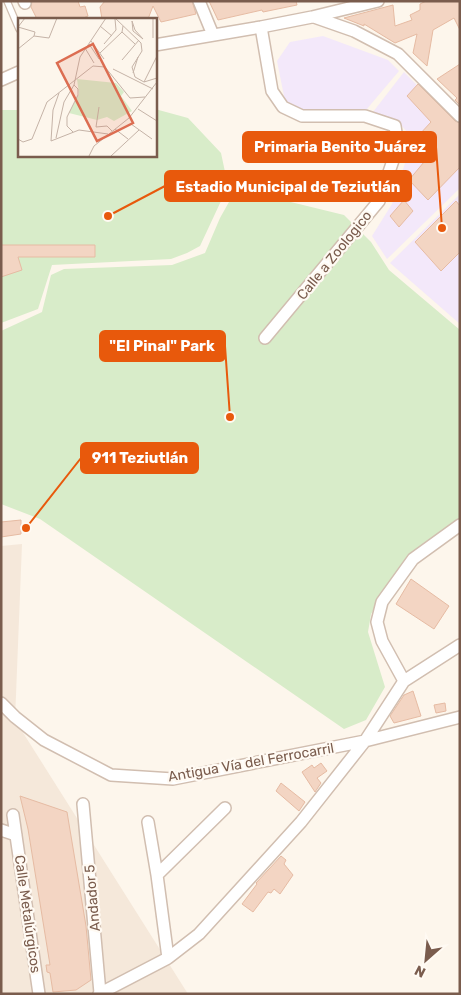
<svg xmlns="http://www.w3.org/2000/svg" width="461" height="995" font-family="Rubik,sans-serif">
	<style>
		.residential { fill: #f5e8da }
		.education { fill: #f3e8fa }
		.green { fill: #d8ecc9 }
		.building { fill: #f3d5c3; stroke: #e6bba3 }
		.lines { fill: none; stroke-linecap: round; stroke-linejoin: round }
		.service-casing { stroke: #d1beb0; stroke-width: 8 }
		.minor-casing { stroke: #d1beb0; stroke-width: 14 }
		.service { stroke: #fff; stroke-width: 5.5 }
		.minor { stroke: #fff; stroke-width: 11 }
		.labels { text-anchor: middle; stroke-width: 4.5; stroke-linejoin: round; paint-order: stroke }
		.street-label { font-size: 14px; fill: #7a5c4d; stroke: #fffaf3 }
		.inset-road { fill: none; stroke: #c5b3a7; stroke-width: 1 }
		.view { fill: #dc6d51; fill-opacity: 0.15; stroke: #dc6d51; stroke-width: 2.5 }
		.inset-edge { fill: none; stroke: #7a5c4d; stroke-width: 2.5 }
		.leader { fill: none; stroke: #e8590c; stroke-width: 2 }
		.callout-dot { fill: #e8590c; stroke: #fffaf3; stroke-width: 2 }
		.callout { fill: #e8590c; stroke: #e8590c; stroke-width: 2 }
		.callout-label { font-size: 15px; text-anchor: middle; font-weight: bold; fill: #fff }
	</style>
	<rect width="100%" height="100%" fill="#fdf6ec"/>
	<path class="residential" d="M 22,544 L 15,720 L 188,994 L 1,994 L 1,546 Z"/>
	<path class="education" d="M 323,36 L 388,60 L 399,71 L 366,110 L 300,111 L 285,101 L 277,61 L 290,42 Z
		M 404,72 L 460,129 L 460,188 L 387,259 L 372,236 L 392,204 L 407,157 L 409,134 L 401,125 L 373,112 Z
		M 460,194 L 460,324 L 390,263 Z"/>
	<path class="green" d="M 155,109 L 188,118 L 221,153 L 228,186 L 200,246 L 187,253 L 171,259 L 52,265 L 38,309 L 1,323 L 1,110 L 19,110 L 19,155 L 155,155 Z
		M 234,193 L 262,195 L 344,215 L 371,242 L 389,270 L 460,330 L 460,518 L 425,544 L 400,568 L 371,614 L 368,632 L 385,687 L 366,720 L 344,729 L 40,519 L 1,504 L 1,331 L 42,312 L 51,275 L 64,269 L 172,265 L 205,253 L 220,218 Z"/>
	<path class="building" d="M 32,1 L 78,1 L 80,7 L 85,6 L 88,16 L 81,19 L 37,19 L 31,7 Z
		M 105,1 L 192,1 L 196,14 L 161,22 L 153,6 L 148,19 L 102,19 L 100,7 Z
		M 209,1 L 296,1 L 297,5 L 263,12 L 262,10 L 218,20 Z
		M 426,1 L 460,1 L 460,30 L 454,18 L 433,30 L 427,66 L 413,53 L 417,34 L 395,43 L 364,24 L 364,26 L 344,18 L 393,5 L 395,26 L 412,20 L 410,15 L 420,10 L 420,4 Z
		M 460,64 L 460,105 L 455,100 L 457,98 L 437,79 Z
		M 418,84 L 455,121 L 460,123 L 460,167 L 428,200 L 409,180 L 424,162 L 422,160 L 433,148 L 419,135 L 431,122 L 407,96 Z
		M 404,200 L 413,211 L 399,227 L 390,216 Z
		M 456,201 L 460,206 L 460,252 L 441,271 L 415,242 Z
		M 1,245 L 95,245 L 95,257 L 18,257 L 22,270 L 1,277 Z
		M 21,520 L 21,534 L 1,537 L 1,522 Z
		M 411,579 L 449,606 L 434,629 L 396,604 Z
		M 413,691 L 421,716 L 394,723 L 390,716 L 404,695 Z
		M 445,703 L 446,711 L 436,713 L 434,705 Z
		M 321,763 L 327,771 L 317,778 L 321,783 L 315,792 L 302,772 L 312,765 L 314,768 Z
		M 281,783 L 305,802 L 299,811 L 276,791 Z
		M 20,796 L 67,812 L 86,926 L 91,980 L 76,990 L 53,992 L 50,973 L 47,972 L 46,965 L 50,965 L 28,829 Z
		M 281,856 L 286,860 L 284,864 L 293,875 L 280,894 L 274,889 L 271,893 L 268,892 L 253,912 L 242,904 L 257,884 L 256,883 Z"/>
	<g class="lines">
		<defs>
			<path id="service" d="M 7,1 L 19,29"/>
			<path id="minor" d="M 24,1 L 25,3
				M 199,1 L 213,35
				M 314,17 L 354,31 L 398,54 L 460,116
				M 261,27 L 272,91 L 283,107 L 302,116 L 365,116 L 395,126 L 398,146 L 379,201 L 265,338
				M 155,45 L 261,27 L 312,17 L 378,1
				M 1,80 L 19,72
				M 404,681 L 460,645
				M 1,703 L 15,717 L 44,740 L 111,775 L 173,779 L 365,741 L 460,717
				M 83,804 L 100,993
				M 13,815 L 39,994
				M 148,822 L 157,875 L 168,958
				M 1,830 L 16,835
				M 157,875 L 225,808
				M 99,994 L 168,958 L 199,934 L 301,822 L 365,741 L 404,681 L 382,641 L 377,622 L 382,602 L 413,559 L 460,525"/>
		</defs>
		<use href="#service" class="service-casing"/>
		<use href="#minor" class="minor-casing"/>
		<use href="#service" class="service"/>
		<use href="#minor" class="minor"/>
	</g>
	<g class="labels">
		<g class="street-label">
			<text transform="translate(334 255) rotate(-51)" y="5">Calle a Zoologico</text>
			<text transform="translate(251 762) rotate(-10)" y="5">Antigua Vía del Ferrocarril</text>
			<text transform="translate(92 898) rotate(-95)" y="5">Andador 5</text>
			<text transform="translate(28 914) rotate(82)" y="5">Calle Metalúrgicos</text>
		</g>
	</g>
	<g transform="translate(18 18)">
		<rect width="139" height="139" fill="#fdf6ec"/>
		<path d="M 59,61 L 98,65 L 106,74 L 103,78 L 114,93 L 96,103 L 89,99 L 79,102 L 51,95 L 61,76 Z" fill="#d8ecc9"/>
		<path class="inset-road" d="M 7,0 L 0,9 L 17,14 L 16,18M 97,0 L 123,25 L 124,33 L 114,49 L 117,59 L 126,64 L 139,60M 135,0 L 135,20M 114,3 L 117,12 L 125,21 L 115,13 ZM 82,8 L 94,18M 104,14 L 117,26M 16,18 L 31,20 L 39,0M 73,23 L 86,41M 71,26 L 81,41M 86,26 L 98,12 L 97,1M 67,30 L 76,45M 0,31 L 16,18M 82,35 L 104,14 L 105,8M 104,42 L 121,22M 95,51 L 135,71M 115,55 L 120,39M 126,64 L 139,38M 41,75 L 35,92 L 33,123 L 61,112 L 90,116M 81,89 L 78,109 L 89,108 L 94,113M 120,91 L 139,103M 113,106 L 134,121M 97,111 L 110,121M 55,114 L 49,108 L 49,99 L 60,77 L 60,71 L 56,67 L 62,39 L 88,0M 38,120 L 46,84 L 56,67M 0,121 L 5,124 L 14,121 L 29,84 L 75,48 L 87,49 L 112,80 L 127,79M 71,138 L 76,128 L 111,100 L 139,64M 93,138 L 121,112"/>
		<path class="view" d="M 75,26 L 115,105 L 79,123 L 39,45 Z"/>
		<rect width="139" height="139" class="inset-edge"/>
	</g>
	<path class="leader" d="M442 228L436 147M108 216L165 186M230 417L225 346M26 528L81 458"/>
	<g class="callout-dot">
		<circle cx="442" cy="228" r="5"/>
		<circle cx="108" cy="216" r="5"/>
		<circle cx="230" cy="417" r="5"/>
		<circle cx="26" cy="528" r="5"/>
	</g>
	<g class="callout">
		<rect x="243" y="132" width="193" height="30" rx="5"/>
		<rect x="165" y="171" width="246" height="30" rx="5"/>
		<rect x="100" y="331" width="125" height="30" rx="5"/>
		<rect x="81" y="443" width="117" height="30" rx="5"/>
	</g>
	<g class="callout-label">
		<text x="340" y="152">Primaria Benito Juárez</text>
		<text x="288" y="192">Estadio Municipal de Teziutlán</text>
		<text x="162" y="351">"El Pinal" Park</text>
		<text x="140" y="463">911 Teziutlán</text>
	</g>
	<rect width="461" height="995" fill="none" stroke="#7a5c4d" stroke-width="5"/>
	<g transform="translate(426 960) rotate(207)" stroke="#fffaf3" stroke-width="4" paint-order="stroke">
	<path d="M0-4L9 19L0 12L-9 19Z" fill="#7a5c4d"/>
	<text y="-8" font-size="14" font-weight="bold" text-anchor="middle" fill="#7a5c4d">N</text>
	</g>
</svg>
